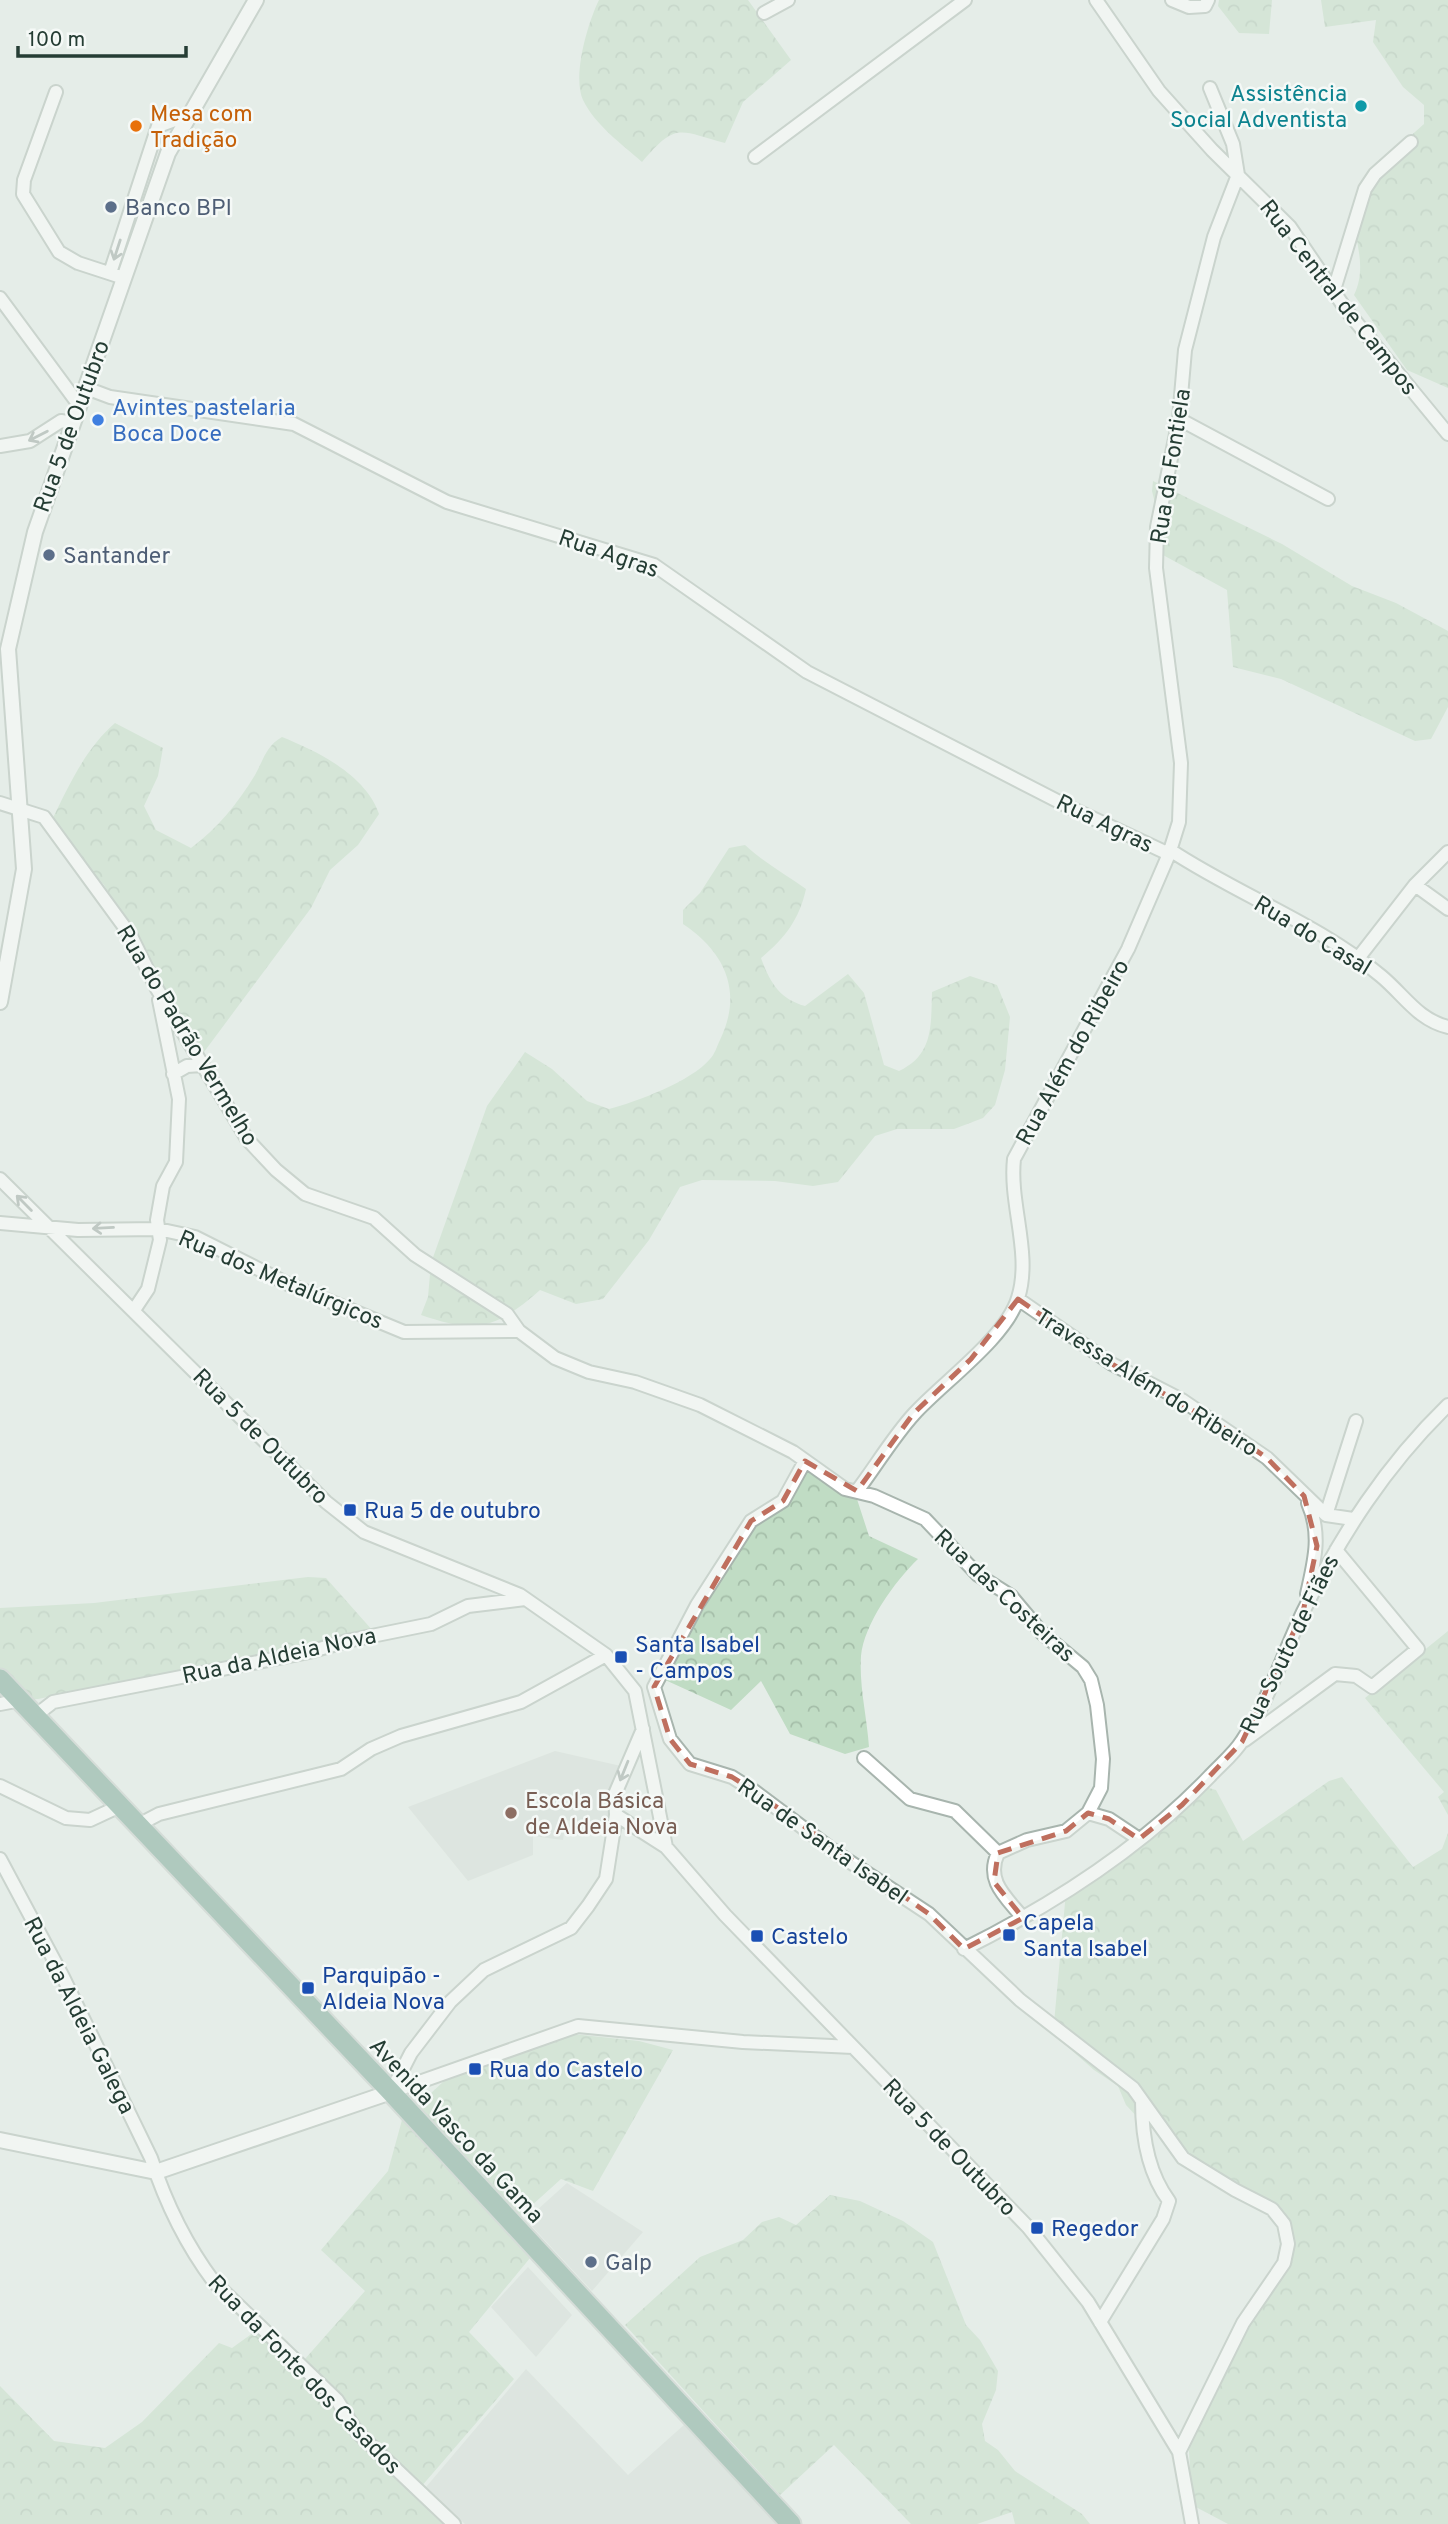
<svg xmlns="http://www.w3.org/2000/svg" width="1448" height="2524" font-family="Overpass,sans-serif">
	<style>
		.built { fill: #d3dcd7 }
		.forest { fill: url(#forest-crowns) }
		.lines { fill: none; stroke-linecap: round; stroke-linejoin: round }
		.minor-casing { stroke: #a8b5ae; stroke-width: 16 }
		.tertiary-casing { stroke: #a8b5ae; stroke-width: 18 }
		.primary-casing { stroke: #c2c9c6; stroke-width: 23 }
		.minor { stroke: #fff; stroke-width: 12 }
		.tertiary { stroke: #fff; stroke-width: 14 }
		.primary { stroke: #6d9e8d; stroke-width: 19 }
		.oneway { stroke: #929e9a }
		.marked { fill: none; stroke: #bf6f5e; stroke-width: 5; stroke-dasharray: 14 9; stroke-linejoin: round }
		.culture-dot { fill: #0f9aa8; stroke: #f5f9f7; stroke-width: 2.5 }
		.food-dot { fill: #e8710a; stroke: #f5f9f7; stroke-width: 2.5 }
		.service-dot { fill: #5c6f8a; stroke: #f5f9f7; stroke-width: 2.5 }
		.shop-dot { fill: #3f7fe0; stroke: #f5f9f7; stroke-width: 2.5 }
		.transit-dot { fill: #1a4fb4; stroke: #f5f9f7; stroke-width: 2.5 }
		.education-dot { fill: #8d6e63; stroke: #f5f9f7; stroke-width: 2.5 }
		.labels { text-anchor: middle; stroke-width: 5; stroke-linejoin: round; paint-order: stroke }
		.culture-label { font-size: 23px; fill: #0d838f; stroke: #f5f9f7; text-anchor: end }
		.food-label { font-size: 23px; fill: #c56008; stroke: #f5f9f7; text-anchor: start }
		.service-label { font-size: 23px; fill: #4e5e75; stroke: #f5f9f7; text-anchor: start }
		.street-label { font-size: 23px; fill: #253d34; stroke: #f5f9f7 }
		.shop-label { font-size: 23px; fill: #366cbe; stroke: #f5f9f7; text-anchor: start }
		.transit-label { font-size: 23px; fill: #164399; stroke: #f5f9f7; text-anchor: start }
		.education-label { font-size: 23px; fill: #785e54; stroke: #f5f9f7; text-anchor: start }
	</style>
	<defs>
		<pattern id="forest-crowns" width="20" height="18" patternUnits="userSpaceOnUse" patternTransform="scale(1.75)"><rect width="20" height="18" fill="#c0dcc4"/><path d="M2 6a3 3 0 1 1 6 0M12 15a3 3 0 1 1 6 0" fill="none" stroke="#a5bea9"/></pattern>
	</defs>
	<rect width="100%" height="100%" fill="#e5ede8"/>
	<path class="built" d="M 555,1751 L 621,1766 L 611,1791 L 608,1827 L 566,1820 L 563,1840 L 533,1836 L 533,1855 L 468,1881 L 408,1807 Z
		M 567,2183 L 643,2232 L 592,2291 L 526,2220 Z
		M 528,2267 L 572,2315 L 536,2357 L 491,2307 Z
		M 526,2369 L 628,2475 L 685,2424 L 776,2524 L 465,2524 L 426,2487 Z"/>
	<path class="forest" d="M 599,0 L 748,0 L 791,60 L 743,102 L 725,143 C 678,130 676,122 642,162 C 622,144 595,125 583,100 C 572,76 588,22 599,0 Z
		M 1219,0 L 1272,0 L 1269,34 L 1239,33 L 1218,6 Z
		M 1321,0 L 1448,0 L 1448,388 L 1407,370 L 1354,295 C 1367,268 1356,242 1352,214 L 1389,155 L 1424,124 L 1424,105 L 1403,87 L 1373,42 L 1376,20 L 1325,27 Z
		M 1153,481 L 1282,544 L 1352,586 L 1396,603 L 1448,631 L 1448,707 L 1431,739 L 1415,741 L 1281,679 L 1233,667 L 1227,590 L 1163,555 L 1158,543 L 1158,515 L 1152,491 Z
		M 115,723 L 163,748 L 158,776 L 144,806 L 156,830 L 191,848 C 217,829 238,803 255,775 C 264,759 266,746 282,737 C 317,751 366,775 379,814 L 358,845 L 330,870 L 311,908 L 204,1052 L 179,1019 L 152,964 L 104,885 L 51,822 C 68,787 85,749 115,723 Z
		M 745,845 C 763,862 785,874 806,889 C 799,920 785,938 761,958 C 770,983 780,999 805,1006 L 848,974 L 864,993 L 884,1065 L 899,1071 C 933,1055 931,1027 932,992 L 970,976 L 997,985 L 1010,1017 L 1005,1070 L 995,1105 L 983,1118 L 954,1129 L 897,1129 L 875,1136 L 838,1182 L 813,1186 L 775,1181 L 702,1180 L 680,1187 L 649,1240 L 603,1299 L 576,1304 L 540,1290 C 496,1329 476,1334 421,1315 L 428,1297 L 431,1263 L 487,1106 L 525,1052 L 552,1069 L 587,1101 L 609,1109 C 636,1102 692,1081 710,1059 C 715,1054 717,1046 720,1040 C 743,992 726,953 683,924 L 683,910 L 700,893 L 729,848 Z
		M 801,1464 L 833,1490 L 855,1493 L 869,1536 L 918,1559 C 895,1581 864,1624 861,1656 C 859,1686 867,1717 869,1747 L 845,1754 L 790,1734 L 761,1681 L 731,1710 L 663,1679 L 733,1559 Z
		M 308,1577 L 326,1578 L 373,1631 L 38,1699 L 0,1701 L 0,1608 L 94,1603 Z
		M 1448,1631 L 1448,1815 L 1438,1797 L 1444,1792 L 1365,1698 Z
		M 1342,1777 L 1413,1867 L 1442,1849 L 1448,1833 L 1448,2524 L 1228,2524 L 1192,2505 L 1189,2451 L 1195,2412 L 1278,2263 L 1285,2240 L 1276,2214 L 1140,2120 L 1126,2105 L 1118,2086 L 1094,2070 L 1053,2034 L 1066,1892 C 1084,1865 1087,1871 1112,1856 C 1143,1836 1172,1809 1202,1786 L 1216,1790 L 1243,1841 L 1329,1781 Z
		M 573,2034 L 639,2041 L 673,2050 L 593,2191 L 561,2179 L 520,2216 L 544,2241 L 469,2332 L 514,2379 L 414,2495 L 444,2524 L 0,2524 L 0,2386 L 54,2441 L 105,2448 L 142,2422 L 219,2343 L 232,2348 L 257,2330 L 297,2368 L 365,2291 L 321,2250 L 388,2171 L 402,2120 L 444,2081 Z
		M 830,2195 L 860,2201 L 903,2221 L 933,2242 L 966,2325 L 980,2340 L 998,2371 L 996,2390 L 982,2424 L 985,2441 L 998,2450 L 1015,2471 L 1082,2514 L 1090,2524 L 1015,2524 L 1012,2512 L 977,2524 L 911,2524 L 834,2445 L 780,2495 L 625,2325 L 700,2257 L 743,2240 L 762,2222 L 779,2217 L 796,2225 Z"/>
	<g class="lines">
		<defs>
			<path id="minor" d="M 1096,0 L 1159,91 L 1212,150 L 1290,227 L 1347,311 L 1448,434
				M 1172,0 L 1189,7 L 1205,6 L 1208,0
				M 764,13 L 788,0
				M 56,92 L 24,180 L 23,194 L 59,252 L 78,263 L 124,278
				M 755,157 L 965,0
				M 110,273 L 158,126 L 191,114
				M 1334,290 L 1365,189 L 1375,174 L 1411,142
				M 0,298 L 79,405
				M 86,388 L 110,397 L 294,424 L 447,502 L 654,565 L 807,672 L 1073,809 L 1169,854
				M 1179,419 L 1328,499
				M 0,446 L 30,441 L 61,421 L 73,423
				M 0,803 L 44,817 L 131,936 L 157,989 L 247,1139 L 276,1170 L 305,1194 L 374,1218 L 415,1255 L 507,1314 L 519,1331 L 555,1358 L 589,1372 L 635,1382 L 700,1405 L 793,1452 L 845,1489 L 874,1496 L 925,1519 L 978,1575 L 1011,1596 L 1042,1633 L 1083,1667 L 1091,1680 L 1097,1705 L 1103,1759 L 1101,1788 L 1088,1813 L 1066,1831 L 1027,1840 L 998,1853 C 985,1881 1006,1897 1023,1918
				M 1170,850 C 1238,895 1319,924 1381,976 C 1404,995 1418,1020 1448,1027
				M 1415,885 L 1448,909
				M 1359,957 L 1415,885 L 1448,852
				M 173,1074 L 187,1066 L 202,1065
				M 0,1179 L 326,1502 L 364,1532 L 520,1595 L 606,1655 L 635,1691 L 666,1847 L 725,1915 L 1028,2227 L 1088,2302 L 1179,2452 L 1192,2524
				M 0,1223 L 78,1230 L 158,1229 L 195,1237 L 288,1284 L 404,1332 L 519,1331
				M 1018,1299 L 1112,1364 L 1182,1400 L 1267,1458 L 1326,1515 L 1353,1519
				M 134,1310 L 148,1289 L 160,1240 L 157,1220 L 163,1186 L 176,1162 L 179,1099 L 159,1000
				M 857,1491 C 876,1466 893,1437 914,1414 C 942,1383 1006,1338 1018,1298 C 1032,1254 1009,1204 1014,1159 L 1128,949 L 1169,854 L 1179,822 L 1181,763 L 1156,568 L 1157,527 L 1179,419 L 1185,350 L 1214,237 L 1238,175 L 1233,144 L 1210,88
				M 1326,1515 L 1356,1421
				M 1307,1594 C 1314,1562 1322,1535 1308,1503
				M 654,1687 L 670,1739 L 690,1764 L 732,1777 L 754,1791 L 838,1854 L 929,1914 L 1020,2000 L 1133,2088 L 1183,2158 L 1235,2190 L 1272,2209 L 1284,2224 L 1288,2244 L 1284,2263 L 1243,2323 L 1179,2452
				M 654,1687 L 697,1605 L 751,1521 L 783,1501 L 805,1461
				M 0,1704 L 21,1700
				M 35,1716 L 53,1702 L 309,1652 L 347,1641 L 431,1624 L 468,1606 L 525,1599
				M 1245,1740 L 1335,1674 L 1356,1676 L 1372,1687 L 1418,1649 L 1336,1550
				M 864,1758 L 910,1799 L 955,1811 L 998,1853
				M 0,1786 L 66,1818 L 90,1820 L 120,1806
				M 1088,1813 L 1109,1819 L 1139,1839
				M 616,1815 L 666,1847
				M 138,1825 L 159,1814 L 341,1769 L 371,1749 L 401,1736 L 521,1702 L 606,1655
				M 0,1859 L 63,1977 L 151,2158 C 165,2201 187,2246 214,2282 L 337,2400 L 357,2432 L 454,2524
				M 964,1949 C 1054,1904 1140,1849 1210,1776 C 1220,1765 1234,1754 1242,1741 C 1268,1702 1283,1654 1303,1612 C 1341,1535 1386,1465 1448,1405
				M 391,2092 L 578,2026 L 743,2042 L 853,2047
				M 391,2092 L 411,2053 L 450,2002 L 484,1970 L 571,1928 L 588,1906 L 606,1879 L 616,1815 L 615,1794 L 643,1729
				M 1100,2322 L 1163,2219 L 1169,2201 C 1148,2173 1142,2135 1142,2101"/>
			<path id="tertiary" d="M 0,1002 L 24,869 L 8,649 L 35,532 L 168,153 L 256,0
				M 0,2140 L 156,2172 L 391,2092"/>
			<path id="primary" d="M 0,1679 L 391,2092 L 791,2524"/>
		</defs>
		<use href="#minor" class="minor-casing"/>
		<use href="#tertiary" class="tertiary-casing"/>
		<use href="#primary" class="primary-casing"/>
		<use href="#minor" class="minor"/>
		<use href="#tertiary" class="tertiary"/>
		<use href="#primary" class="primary"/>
	</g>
	<defs><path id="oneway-shaft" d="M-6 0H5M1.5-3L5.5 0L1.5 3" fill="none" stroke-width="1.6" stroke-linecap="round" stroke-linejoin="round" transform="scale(1.75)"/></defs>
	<g class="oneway">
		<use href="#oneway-shaft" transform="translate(117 250) rotate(108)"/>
		<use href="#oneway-shaft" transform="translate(38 436) rotate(153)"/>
		<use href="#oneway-shaft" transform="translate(24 1203) rotate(-135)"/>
		<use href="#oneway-shaft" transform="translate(103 1228) rotate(177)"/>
		<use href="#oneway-shaft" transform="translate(624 1771) rotate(112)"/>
	</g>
	<path d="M0 0H1448V2524H0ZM 1018,1299 L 1112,1364 L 1222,1427 L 1267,1458 L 1304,1496 L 1317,1546 L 1303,1612 L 1242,1742 L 1182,1805 L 1139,1839 L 1109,1819 L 1088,1813 L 1066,1831 L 998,1853 L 994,1882 L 1023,1918 L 964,1949 L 929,1914 L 754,1791 L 732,1777 L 690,1764 L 670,1739 L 654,1687 L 751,1521 L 783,1501 L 805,1461 L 857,1491 L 913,1414 L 971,1359 Z" fill="#e5ede8" fill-opacity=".55" fill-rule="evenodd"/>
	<path class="marked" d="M 1018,1299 L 1112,1364 L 1222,1427 L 1267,1458 L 1304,1496 L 1317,1546 L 1303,1612 L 1242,1742 L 1182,1805 L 1139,1839 L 1109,1819 L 1088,1813 L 1066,1831 L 998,1853 L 994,1882 L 1023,1918 L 964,1949 L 929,1914 L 754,1791 L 732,1777 L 690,1764 L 670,1739 L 654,1687 L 751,1521 L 783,1501 L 805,1461 L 857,1491 L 913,1414 L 971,1359 Z"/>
	<circle class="culture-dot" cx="1361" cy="106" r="7"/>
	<circle class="food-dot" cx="136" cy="126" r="7"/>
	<g class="service-dot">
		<circle cx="111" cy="207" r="7"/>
		<circle cx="49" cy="555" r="7"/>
		<circle cx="591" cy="2262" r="7"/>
	</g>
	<circle class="shop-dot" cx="98" cy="420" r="7"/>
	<g class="transit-dot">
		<rect x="343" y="1503" width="14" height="14" rx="3.5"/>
		<rect x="614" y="1650" width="14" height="14" rx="3.5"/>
		<rect x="1002" y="1928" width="14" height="14" rx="3.5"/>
		<rect x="750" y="1929" width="14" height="14" rx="3.5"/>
		<rect x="301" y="1981" width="14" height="14" rx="3.5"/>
		<rect x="468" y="2062" width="14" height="14" rx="3.5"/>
		<rect x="1030" y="2221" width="14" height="14" rx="3.5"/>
	</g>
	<circle class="education-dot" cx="511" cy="1813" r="7"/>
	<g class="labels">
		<g class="culture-label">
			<text x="1347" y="101">Assistência<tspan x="1347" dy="26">Social Adventista</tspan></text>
		</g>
		<g class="food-label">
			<text x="150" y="121">Mesa com<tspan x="150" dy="26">Tradição</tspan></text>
		</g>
		<g class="service-label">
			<text x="125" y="215">Banco BPI</text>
			<text x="63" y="563">Santander</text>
			<text x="605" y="2270">Galp</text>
		</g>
		<g class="street-label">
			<text transform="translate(1339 297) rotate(52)" y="8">Rua Central de Campos</text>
			<text transform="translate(71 426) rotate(-70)" y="8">Rua 5 de Outubro</text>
			<text transform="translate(1170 466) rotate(-81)" y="8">Rua da Fontiela</text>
			<text transform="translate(609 553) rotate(19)" y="8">Rua Agras</text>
			<text transform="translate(1105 823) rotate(26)" y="8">Rua Agras</text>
			<text transform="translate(1313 935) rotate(31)" y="8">Rua do Casal</text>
			<text transform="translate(188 1035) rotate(59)" y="8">Rua do Padrão Vermelho</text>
			<text transform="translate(1072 1052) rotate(-61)" y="8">Rua Além do Ribeiro</text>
			<text transform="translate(281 1279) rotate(23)" y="8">Rua dos Metalúrgicos</text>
			<text transform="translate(1147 1382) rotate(32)" y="8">Travessa Além do Ribeiro</text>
			<text transform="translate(261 1436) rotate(45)" y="8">Rua 5 de Outubro</text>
			<text transform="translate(1005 1595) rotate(43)" y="8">Rua das Costeiras</text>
			<text transform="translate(1289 1644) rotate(-64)" y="8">Rua Souto de Fiães</text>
			<text transform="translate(279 1655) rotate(-12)" y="8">Rua da Aldeia Nova</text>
			<text transform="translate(823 1841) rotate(35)" y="8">Rua de Santa Isabel</text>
			<text transform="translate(80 2015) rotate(63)" y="8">Rua da Aldeia Galega</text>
			<text transform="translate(457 2130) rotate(47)" y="8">Avenida Vasco da Gama</text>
			<text transform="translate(950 2147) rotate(46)" y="8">Rua 5 de Outubro</text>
			<text transform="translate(305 2374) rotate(46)" y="8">Rua da Fonte dos Casados</text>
		</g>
		<g class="shop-label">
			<text x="112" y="415">Avintes pastelaria<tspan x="112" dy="26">Boca Doce</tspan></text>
		</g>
		<g class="transit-label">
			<text x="364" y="1518">Rua 5 de outubro</text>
			<text x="635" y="1652">Santa Isabel<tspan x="635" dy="26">- Campos</tspan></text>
			<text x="1023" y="1930">Capela<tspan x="1023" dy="26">Santa Isabel</tspan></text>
			<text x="771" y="1944">Castelo</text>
			<text x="322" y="1983">Parquipão -<tspan x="322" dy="26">Aldeia Nova</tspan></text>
			<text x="489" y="2077">Rua do Castelo</text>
			<text x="1051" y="2236">Regedor</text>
		</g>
		<g class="education-label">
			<text x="525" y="1808">Escola Básica<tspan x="525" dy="26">de Aldeia Nova</tspan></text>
		</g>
	</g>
	<path d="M18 46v10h168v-10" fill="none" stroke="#253d34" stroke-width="3.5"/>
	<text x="28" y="46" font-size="21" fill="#253d34" stroke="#f5f9f7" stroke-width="5" paint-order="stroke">100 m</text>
</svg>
